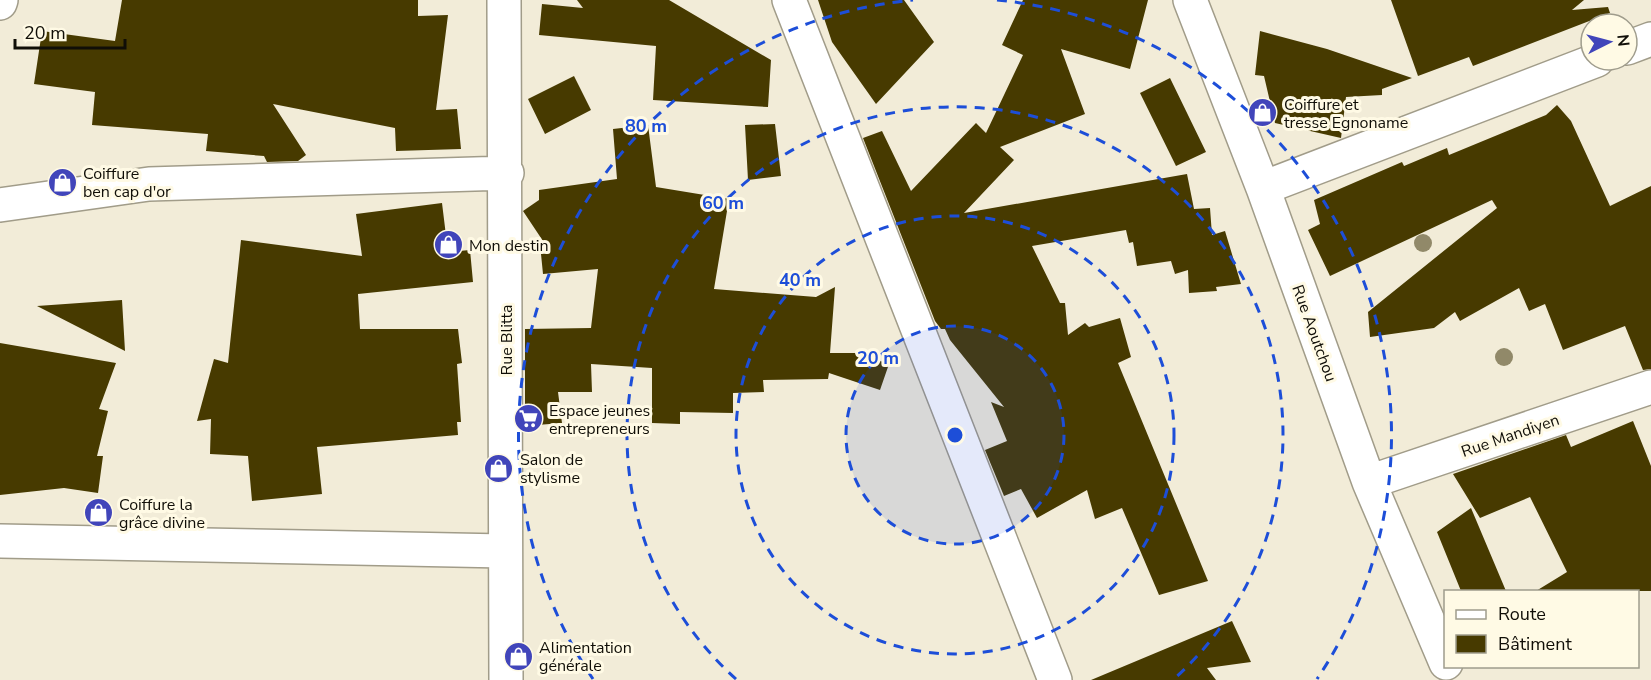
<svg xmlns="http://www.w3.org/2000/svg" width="1651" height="680" font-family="'Nunito Sans',sans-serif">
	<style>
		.building { fill: #473a00 }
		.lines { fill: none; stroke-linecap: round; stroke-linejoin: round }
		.minor-casing { stroke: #a19c89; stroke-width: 36 }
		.minor { stroke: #fff; stroke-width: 33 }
		.tree { fill: #918969 }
		.ring { fill: none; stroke: #1d4ed8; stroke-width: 3; stroke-dasharray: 10 8 }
		.labels { text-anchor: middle; stroke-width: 6; stroke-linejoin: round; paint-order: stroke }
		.poi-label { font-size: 16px; fill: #100e07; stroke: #fffae5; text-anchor: start }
		.street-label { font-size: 16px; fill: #100e07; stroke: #fffae5 }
		.centre { fill: #1d4ed8; stroke: #fffae5; stroke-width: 3 }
		.ring-label { font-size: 18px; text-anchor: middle; font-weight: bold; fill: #1d4ed8; stroke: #fffae5; stroke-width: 6; stroke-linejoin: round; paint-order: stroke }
	</style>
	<rect width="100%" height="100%" fill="#f2ecd8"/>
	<path class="building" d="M 122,0 L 418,0 L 418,16 L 448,15 L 436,110 L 457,109 L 461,149 L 396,151 L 395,128 L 273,104 L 306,155 L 298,161 L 267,162 L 264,156 L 206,151 L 208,134 L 92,125 L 95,92 L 34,84 L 42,31 L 115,41 Z
		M 577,0 L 669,0 L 771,60 L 768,107 L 653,100 L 656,46 L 539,35 L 542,4 L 583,8 Z
		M 818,0 L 904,0 L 934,42 L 876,104 L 832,42 Z
		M 1023,0 L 1148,0 L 1130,69 L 1061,49 L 1085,114 L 1000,147 L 1014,160 L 964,213 L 1187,174 L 1194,209 L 1210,208 L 1212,235 L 1225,231 L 1241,284 L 1216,287 L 1217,291 L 1189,293 L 1188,270 L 1175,274 L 1171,261 L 1137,266 L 1133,242 L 1129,243 L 1126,230 L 1032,246 L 1060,303 L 1065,303 L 1068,335 L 1085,323 L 1089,327 L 1120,318 L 1131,357 L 1118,363 L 1208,581 L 1159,595 L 1122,508 L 1095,519 L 1087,490 L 1037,518 L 1021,489 L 1004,496 L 985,450 L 1007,441 L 991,402 L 1004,407 L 950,340 L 945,329 L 941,329 L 935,321 L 863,138 L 882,131 L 911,191 L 976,123 L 986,133 L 1023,55 L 1002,45 Z
		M 1391,0 L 1584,0 L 1572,10 L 1608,7 L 1610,13 L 1473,66 L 1469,57 L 1418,76 Z
		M 1260,31 L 1327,49 L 1412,78 L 1382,89 L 1382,95 L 1346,97 L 1341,138 L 1275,123 L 1264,76 L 1255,75 Z
		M 574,76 L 591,110 L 545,134 L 528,99 Z
		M 1170,78 L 1206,152 L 1176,166 L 1140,93 Z
		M 1557,105 L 1571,121 L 1610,206 L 1651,186 L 1651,369 L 1643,370 L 1625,326 L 1563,350 L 1545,304 L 1529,311 L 1519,288 L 1460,321 L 1455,312 L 1434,328 L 1370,337 L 1368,312 L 1497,208 L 1492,200 L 1330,276 L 1308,230 L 1320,224 L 1314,200 L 1402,162 L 1404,166 L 1447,148 L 1449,155 L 1546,115 Z
		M 775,124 L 781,176 L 748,180 L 745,125 Z
		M 648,125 L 656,187 L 729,199 L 714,289 L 816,297 L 835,287 L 830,353 L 858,353 L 889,364 L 880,390 L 829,373 L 828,379 L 763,380 L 764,392 L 733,393 L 733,413 L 680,412 L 680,424 L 652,423 L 652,368 L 591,364 L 592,392 L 558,392 L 562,423 L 525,426 L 525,329 L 591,328 L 598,269 L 543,274 L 540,244 L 545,244 L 523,211 L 539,200 L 539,190 L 617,179 L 613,129 Z
		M 442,203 L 448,252 L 470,250 L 473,282 L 358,294 L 360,329 L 458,329 L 462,363 L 457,364 L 461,422 L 457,422 L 458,435 L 317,447 L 322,494 L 252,501 L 248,456 L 210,454 L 211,419 L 197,421 L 214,359 L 228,363 L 241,240 L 362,256 L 356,214 Z
		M 122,300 L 125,351 L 37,306 Z
		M 0,343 L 116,363 L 99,409 L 108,411 L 97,456 L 103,456 L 98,493 L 64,488 L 0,495 Z
		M 1633,421 L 1651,466 L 1651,591 L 1536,591 L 1567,572 L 1530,497 L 1480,518 L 1453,474 L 1566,435 L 1571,447 Z
		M 1471,508 L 1506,591 L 1461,591 L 1437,532 Z
		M 1232,621 L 1251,662 L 1207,668 L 1216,680 L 1091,680 Z"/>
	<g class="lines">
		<defs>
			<path id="minor" d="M 504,0 L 506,680
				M 789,0 L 1055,680
				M 1190,0 L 1263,188 L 1369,482 L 1446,663
				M 0,3 L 1,0
				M 1627,48 L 1651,39
				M 1263,188 L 1597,60
				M 0,205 L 149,184 L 507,173
				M 1369,482 L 1651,387
				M 0,541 L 504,551"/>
		</defs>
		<use href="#minor" class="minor-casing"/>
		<use href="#minor" class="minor"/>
	</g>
	<g class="tree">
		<circle cx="1423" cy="243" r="9"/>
		<circle cx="1504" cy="357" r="9"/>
	</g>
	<circle cx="955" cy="435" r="109" fill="#1d4ed8" fill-opacity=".12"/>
	<g class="ring">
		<circle cx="955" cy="435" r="109"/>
		<circle cx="955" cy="435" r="219"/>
		<path d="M736 679A328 328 0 1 1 1174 679"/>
		<path d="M593 679A437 437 0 0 1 913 0M997 0A437 437 0 0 1 1317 679"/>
	</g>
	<defs>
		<symbol id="shop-disc" viewBox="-11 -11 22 22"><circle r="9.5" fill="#4145ba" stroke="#fffae5"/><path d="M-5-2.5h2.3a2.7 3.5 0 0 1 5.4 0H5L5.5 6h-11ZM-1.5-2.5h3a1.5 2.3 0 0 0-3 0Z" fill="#fff"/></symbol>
		<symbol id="supermarket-disc" viewBox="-11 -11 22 22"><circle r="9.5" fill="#4145ba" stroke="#fffae5"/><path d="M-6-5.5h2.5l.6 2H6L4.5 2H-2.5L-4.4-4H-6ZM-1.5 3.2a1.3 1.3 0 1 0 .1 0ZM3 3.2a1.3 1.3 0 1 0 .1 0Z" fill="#fff"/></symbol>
	</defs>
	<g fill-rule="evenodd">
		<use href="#shop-disc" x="1246" y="96" width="33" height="33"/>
		<use href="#shop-disc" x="46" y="166" width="33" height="33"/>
		<use href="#shop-disc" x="432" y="228" width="33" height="33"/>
		<use href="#supermarket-disc" x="512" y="402" width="33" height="33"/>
		<use href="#shop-disc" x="482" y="452" width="33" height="33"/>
		<use href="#shop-disc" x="82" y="496" width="33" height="33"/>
		<use href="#shop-disc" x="502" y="640" width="33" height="33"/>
	</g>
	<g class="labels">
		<g class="poi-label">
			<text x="1284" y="110">Coiffure et<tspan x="1284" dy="18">tresse Egnoname</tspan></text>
			<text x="83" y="179">Coiffure<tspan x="83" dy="18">ben cap d'or</tspan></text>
			<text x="469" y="251">Mon destin</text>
			<text x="549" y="416">Espace jeunes<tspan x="549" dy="18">entrepreneurs</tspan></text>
			<text x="520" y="465">Salon de<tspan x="520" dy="18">stylisme</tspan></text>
			<text x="119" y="510">Coiffure la<tspan x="119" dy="18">grâce divine</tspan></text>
			<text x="539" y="653">Alimentation<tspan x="539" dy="18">générale</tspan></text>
		</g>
		<g class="street-label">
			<text transform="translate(1315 333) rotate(70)" y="6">Rue Aoutchou</text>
			<text transform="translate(506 340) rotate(-90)" y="6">Rue Blitta</text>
			<text transform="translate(1510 435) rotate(-19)" y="6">Rue Mandiyen</text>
		</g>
	</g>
	<circle cx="955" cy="435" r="9" class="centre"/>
	<g class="ring-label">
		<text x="646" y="132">80 m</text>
		<text x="723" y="209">60 m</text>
		<text x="800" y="286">40 m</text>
		<text x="878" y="364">20 m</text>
	</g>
	<rect x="1444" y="590" width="195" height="78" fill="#fffae5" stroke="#9f9c8c" stroke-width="1.5"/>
	<rect x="1456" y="610" width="30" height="9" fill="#ffffff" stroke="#9f9c8c" stroke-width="1.5"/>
	<text x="1498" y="620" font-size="18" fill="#100e07">Route</text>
	<rect x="1456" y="635" width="30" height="18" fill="#473a00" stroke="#9f9c8c" stroke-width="1.5"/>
	<text x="1498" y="650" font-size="18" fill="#100e07">Bâtiment</text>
	<g transform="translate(1609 42) rotate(84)"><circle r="28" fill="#fffae5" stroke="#9f9c8c" stroke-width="1.5"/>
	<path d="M0-4.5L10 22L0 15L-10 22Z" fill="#4145ba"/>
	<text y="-9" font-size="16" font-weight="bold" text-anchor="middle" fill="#100e07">N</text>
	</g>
	<path d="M15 39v9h110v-9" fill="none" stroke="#100e07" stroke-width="3"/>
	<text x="24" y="39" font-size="18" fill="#100e07" stroke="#fffae5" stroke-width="4.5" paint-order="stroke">20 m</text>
</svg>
